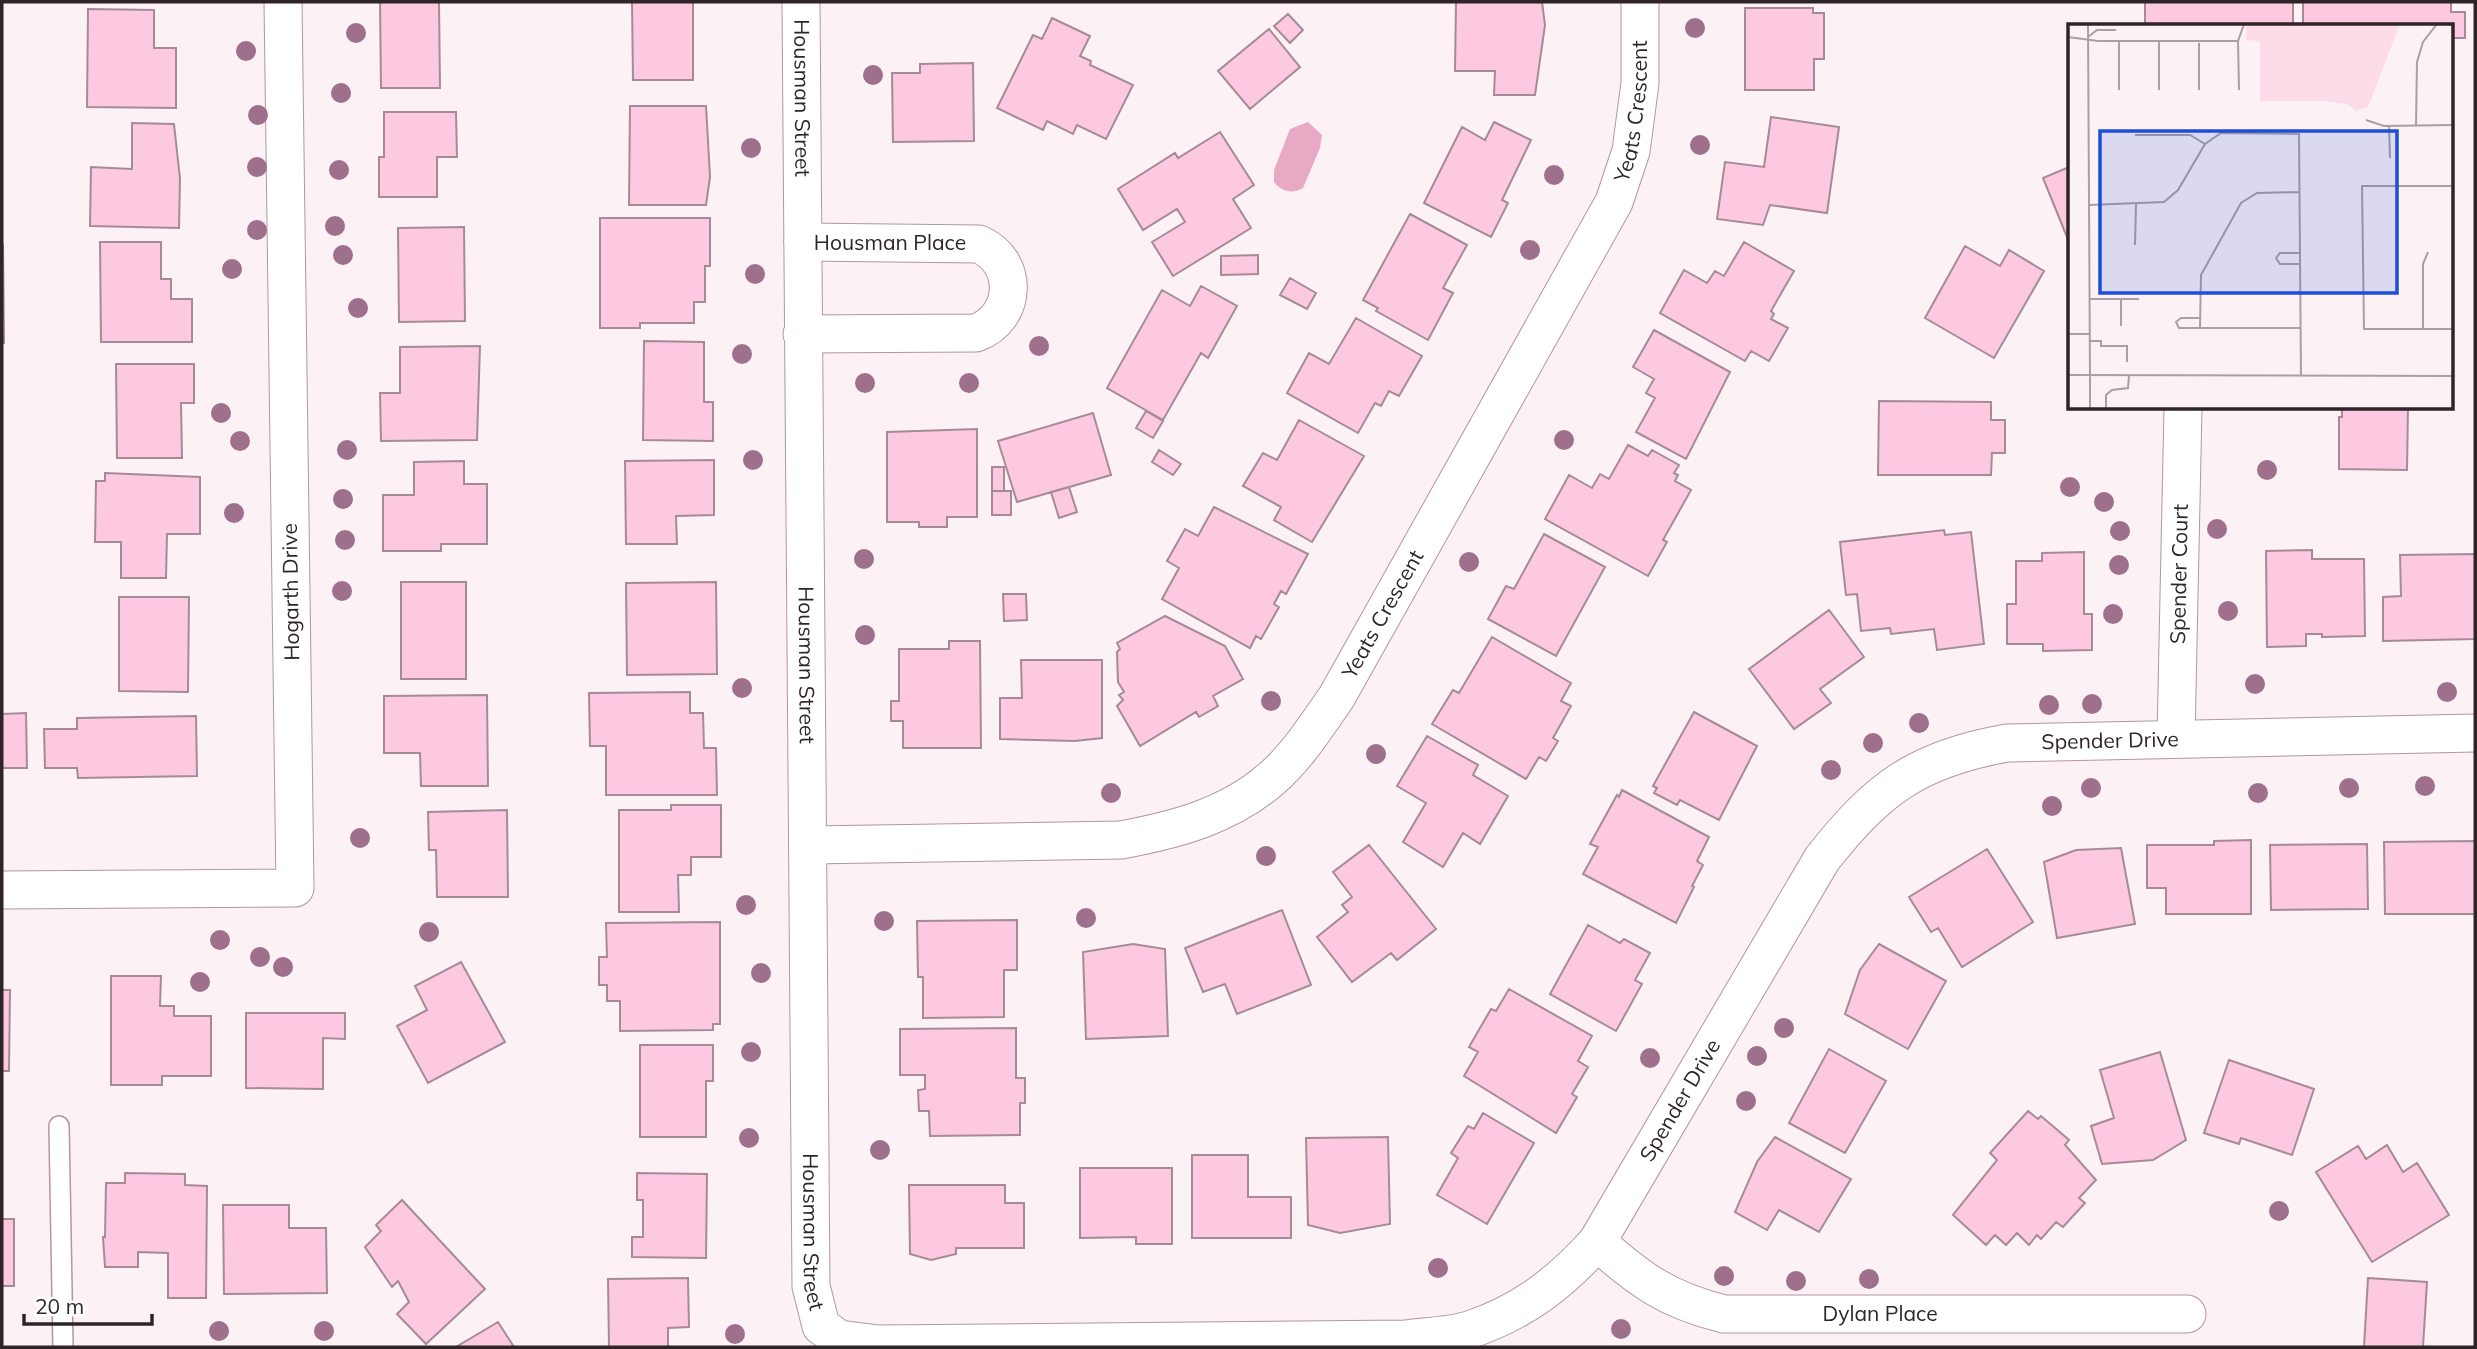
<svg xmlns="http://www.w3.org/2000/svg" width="2477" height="1349" font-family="Mulish,sans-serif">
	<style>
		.water { fill: #e8a9c5 }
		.building { fill: #fdc9e0; stroke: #a68b97; stroke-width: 2 }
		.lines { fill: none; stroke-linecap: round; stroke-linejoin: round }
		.lane-casing { stroke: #b197a2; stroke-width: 22 }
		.street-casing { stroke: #b197a2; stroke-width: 39 }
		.lane { stroke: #fff; stroke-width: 19 }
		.street { stroke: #fff; stroke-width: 37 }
		.tree { fill: #9e708b }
		.labels { text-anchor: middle; stroke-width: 5; stroke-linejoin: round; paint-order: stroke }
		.street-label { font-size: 21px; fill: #2f2529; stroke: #fff }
		.inset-road { fill: none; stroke: #aa9fa3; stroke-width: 2 }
		.view { fill: #1d4ed8; fill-opacity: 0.15; stroke: #1d4ed8; stroke-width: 3.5 }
		.inset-edge { fill: none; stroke: #2f2529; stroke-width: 3.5 }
	</style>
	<rect width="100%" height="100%" fill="#fcf1f5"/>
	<path class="water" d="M 1308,122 L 1322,135 L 1320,148 L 1303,188 C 1292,194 1282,192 1274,182 L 1274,170 L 1290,129 Z"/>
	<path class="building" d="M 380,2 L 439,2 L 440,88 L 381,88 Z
		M 632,2 L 693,2 L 693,80 L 633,80 Z
		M 1456,2 L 1542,2 L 1545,25 L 1535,95 L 1494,95 L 1495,71 L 1455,71 Z
		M 2145,2 L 2293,2 L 2293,26 L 2145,26 Z
		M 2303,2 L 2451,2 L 2451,12 L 2465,12 L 2465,38 L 2451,38 L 2451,26 L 2303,26 Z
		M 1745,8 L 1813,8 L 1813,13 L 1824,13 L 1824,59 L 1814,59 L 1814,90 L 1745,90 Z
		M 88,9 L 154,10 L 154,48 L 176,48 L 176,108 L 87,107 Z
		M 1288,14 L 1303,30 L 1290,43 L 1274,26 Z
		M 1052,18 L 1090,36 L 1080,56 L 1091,61 L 1090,65 L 1133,85 L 1106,139 L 1077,125 L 1073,134 L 1047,121 L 1043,130 L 997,108 L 1033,35 L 1042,39 Z
		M 1269,29 L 1300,67 L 1250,109 L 1218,71 Z
		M 973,63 L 974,141 L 893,142 L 892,73 L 920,73 L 920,64 Z
		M 630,106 L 706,106 L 710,177 L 706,205 L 629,205 Z
		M 384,112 L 456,112 L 457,157 L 437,157 L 437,197 L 379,197 L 379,157 L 384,157 Z
		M 1771,117 L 1839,127 L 1827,213 L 1770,205 L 1763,225 L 1717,219 L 1725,162 L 1764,167 Z
		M 1494,122 L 1531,140 L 1502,200 L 1508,203 L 1491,237 L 1424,203 L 1462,127 L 1485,140 Z
		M 132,123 L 174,124 L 180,179 L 179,228 L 90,226 L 91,167 L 132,169 Z
		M 1220,132 L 1254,185 L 1233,199 L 1251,228 L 1173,276 L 1152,242 L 1185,222 L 1177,209 L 1143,230 L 1118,189 L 1175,153 L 1178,158 Z
		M 2069,167 L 2069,242 L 2043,178 Z
		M 1410,214 L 1467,245 L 1443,288 L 1453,293 L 1428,340 L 1376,311 L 1378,308 L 1363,300 Z
		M 600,218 L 710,218 L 710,266 L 705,266 L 705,302 L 694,302 L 694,323 L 640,323 L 640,328 L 600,328 Z
		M 464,227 L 465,321 L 399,322 L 398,228 Z
		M 100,242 L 161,242 L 161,279 L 171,279 L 171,299 L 192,299 L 192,342 L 101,342 Z
		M 1744,242 L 1794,271 L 1771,311 L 1774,314 L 1771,319 L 1788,328 L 1769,361 L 1751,351 L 1745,361 L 1660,313 L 1684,270 L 1707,283 L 1715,271 L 1724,276 Z
		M 2,245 L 3,245 L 4,343 L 2,343 Z
		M 1965,246 L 2000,266 L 2009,250 L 2044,271 L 1994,358 L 1925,318 Z
		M 1258,255 L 1258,274 L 1221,275 L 1221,256 Z
		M 1290,278 L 1316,293 L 1307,309 L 1280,295 Z
		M 1201,286 L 1237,306 L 1208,358 L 1201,353 L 1163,420 L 1107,388 L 1162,290 L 1190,306 Z
		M 1356,318 L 1422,356 L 1399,396 L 1389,391 L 1381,406 L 1375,403 L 1358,433 L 1287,393 L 1309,353 L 1329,364 Z
		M 1654,330 L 1730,372 L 1686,459 L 1636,432 L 1655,398 L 1646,393 L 1654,379 L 1633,367 Z
		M 644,341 L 704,342 L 704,402 L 713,402 L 713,441 L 643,440 Z
		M 480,346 L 477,440 L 381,441 L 380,393 L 400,393 L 400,347 Z
		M 116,364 L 194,364 L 194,403 L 181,403 L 182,458 L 117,458 Z
		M 1879,401 L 1991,402 L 1991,420 L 2005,420 L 2005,453 L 1992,453 L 1991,475 L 1878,475 Z
		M 2342,408 L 2408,408 L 2407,470 L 2339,469 L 2339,417 L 2342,417 Z
		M 1146,411 L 1163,421 L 1153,438 L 1136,428 Z
		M 1093,413 L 1111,475 L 1017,502 L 998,441 Z
		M 1299,420 L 1364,456 L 1312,542 L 1274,520 L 1281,507 L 1243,486 L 1263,453 L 1277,460 Z
		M 977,429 L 977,517 L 947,517 L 947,527 L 919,527 L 919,522 L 887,522 L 887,432 Z
		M 1628,445 L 1648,456 L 1652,450 L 1679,465 L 1674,473 L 1678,475 L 1675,481 L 1691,490 L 1663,540 L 1667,542 L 1648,576 L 1545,519 L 1569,475 L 1592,488 L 1600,474 L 1609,479 Z
		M 1159,450 L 1181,464 L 1173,475 L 1152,462 Z
		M 714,460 L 714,515 L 676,516 L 677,544 L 626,544 L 625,461 Z
		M 464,461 L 464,484 L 487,484 L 487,544 L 441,544 L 441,551 L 383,551 L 383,495 L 414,495 L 414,462 Z
		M 992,467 L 1004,467 L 1004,491 L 992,491 Z
		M 105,473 L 200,477 L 200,534 L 167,534 L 166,578 L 121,578 L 121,542 L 95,542 L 96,481 L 105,481 Z
		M 1069,487 L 1077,512 L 1059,518 L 1051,492 Z
		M 992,491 L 1011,491 L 1011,515 L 992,515 Z
		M 1214,507 L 1308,554 L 1286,594 L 1281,591 L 1274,604 L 1279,607 L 1261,639 L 1256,636 L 1250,648 L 1162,599 L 1179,568 L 1167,561 L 1185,529 L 1198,536 Z
		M 1944,530 L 1945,535 L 1971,532 L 1984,644 L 1937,650 L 1934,629 L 1891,634 L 1890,628 L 1861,631 L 1857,594 L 1846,595 L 1840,542 Z
		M 1544,534 L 1605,567 L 1556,656 L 1488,619 L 1506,586 L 1514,589 Z
		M 2312,550 L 2312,559 L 2364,559 L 2365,636 L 2322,637 L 2322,634 L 2306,634 L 2306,646 L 2267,647 L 2266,551 Z
		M 2084,552 L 2084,614 L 2092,614 L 2092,650 L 2043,651 L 2043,644 L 2007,644 L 2007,604 L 2016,604 L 2016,561 L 2042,561 L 2042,553 Z
		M 2475,554 L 2475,639 L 2383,641 L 2383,597 L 2401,596 L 2400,555 Z
		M 401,582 L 466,582 L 466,679 L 401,679 Z
		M 716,582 L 717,674 L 627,675 L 626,583 Z
		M 1003,594 L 1026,594 L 1027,620 L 1004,621 Z
		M 119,597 L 189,597 L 188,692 L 119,691 Z
		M 1829,610 L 1864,657 L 1820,689 L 1831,703 L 1794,729 L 1749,669 Z
		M 1165,616 L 1225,646 L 1243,679 L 1213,696 L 1218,706 L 1199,717 L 1196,712 L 1140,746 L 1117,706 L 1123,700 L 1119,695 L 1124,692 L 1118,682 L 1117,652 L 1120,649 L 1117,643 Z
		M 1492,637 L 1571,683 L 1561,701 L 1571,706 L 1553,738 L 1558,741 L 1546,761 L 1539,757 L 1526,779 L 1432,724 L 1453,690 L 1459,693 Z
		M 949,641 L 980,641 L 981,748 L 903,748 L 903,721 L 891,721 L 891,701 L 899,701 L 899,649 L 949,649 Z
		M 1021,660 L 1102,660 L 1102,738 L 1075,741 L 1000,739 L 1000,698 L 1022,698 Z
		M 690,692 L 690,713 L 703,713 L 704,748 L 716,748 L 717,795 L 606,795 L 606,746 L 590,746 L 589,693 Z
		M 487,695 L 488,786 L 421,786 L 420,753 L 384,753 L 384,696 Z
		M 2,705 L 2,714 L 26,713 L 27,768 L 2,768 Z
		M 1694,712 L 1757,746 L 1719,820 L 1680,800 L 1677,805 L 1654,793 L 1657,788 L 1653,786 Z
		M 196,716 L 197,776 L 78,778 L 77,768 L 45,768 L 44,729 L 77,729 L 77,718 Z
		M 1427,736 L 1478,765 L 1473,775 L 1508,796 L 1480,844 L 1463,833 L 1443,867 L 1403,842 L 1426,803 L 1397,786 Z
		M 1622,790 L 1709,837 L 1697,861 L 1703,865 L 1692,886 L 1694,887 L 1676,923 L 1583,874 L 1598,847 L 1590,844 L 1617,795 L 1619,797 Z
		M 671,805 L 721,805 L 721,857 L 691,857 L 691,875 L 678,875 L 679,912 L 619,912 L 619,810 L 671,810 Z
		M 507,810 L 508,897 L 437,897 L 436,850 L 429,850 L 428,812 Z
		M 2251,840 L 2251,914 L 2166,914 L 2166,888 L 2147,888 L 2147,845 L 2214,845 L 2214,841 Z
		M 2475,841 L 2475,914 L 2385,914 L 2384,842 Z
		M 2367,844 L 2368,909 L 2271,910 L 2270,845 Z
		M 1369,845 L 1436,929 L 1397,960 L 1391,953 L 1352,982 L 1317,937 L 1348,912 L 1342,905 L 1352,897 L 1333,872 Z
		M 2121,848 L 2135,924 L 2057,938 L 2044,862 L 2076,850 Z
		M 1987,849 L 2033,922 L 1962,967 L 1938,928 L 1931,932 L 1909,897 Z
		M 1282,910 L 1311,985 L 1237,1014 L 1225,984 L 1203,992 L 1185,948 Z
		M 1017,920 L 1017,970 L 1004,970 L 1004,1017 L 923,1018 L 923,977 L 918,977 L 917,921 Z
		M 720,922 L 720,1024 L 713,1024 L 713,1030 L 620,1031 L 620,1001 L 607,1001 L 607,985 L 599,985 L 599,957 L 607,957 L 606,923 Z
		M 1588,925 L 1620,943 L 1624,939 L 1650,953 L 1635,980 L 1642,984 L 1616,1031 L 1550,994 Z
		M 1133,944 L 1165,949 L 1168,1036 L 1086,1039 L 1083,952 Z
		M 1879,944 L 1946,981 L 1908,1049 L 1845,1014 L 1860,970 Z
		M 461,962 L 505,1042 L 428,1083 L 397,1026 L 427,1010 L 415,986 Z
		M 111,976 L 161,976 L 160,1006 L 174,1006 L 174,1016 L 211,1016 L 211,1076 L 162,1076 L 162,1085 L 111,1085 Z
		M 1509,989 L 1592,1036 L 1578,1061 L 1588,1067 L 1572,1094 L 1577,1097 L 1556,1133 L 1464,1076 L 1478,1052 L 1469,1047 L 1491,1009 L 1496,1011 Z
		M 2,990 L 10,990 L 9,1071 L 2,1071 Z
		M 246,1013 L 345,1013 L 345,1039 L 323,1038 L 323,1089 L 246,1088 Z
		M 1016,1028 L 1016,1078 L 1025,1078 L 1025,1103 L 1020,1103 L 1020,1135 L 930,1136 L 929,1111 L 919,1111 L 918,1090 L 925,1089 L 925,1075 L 900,1075 L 900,1029 Z
		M 640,1045 L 713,1045 L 713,1081 L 706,1081 L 706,1137 L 640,1137 Z
		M 1829,1049 L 1886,1081 L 1845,1153 L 1789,1123 Z
		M 2160,1052 L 2186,1140 L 2153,1160 L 2102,1164 L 2091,1126 L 2114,1118 L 2100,1070 Z
		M 2229,1060 L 2314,1089 L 2292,1155 L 2241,1138 L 2239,1144 L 2204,1133 Z
		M 2028,1111 L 2038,1119 L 2041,1116 L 2069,1140 L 2065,1145 L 2096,1180 L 2079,1198 L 2085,1203 L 2063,1227 L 2056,1222 L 2041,1239 L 2037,1235 L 2029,1245 L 2017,1233 L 2006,1245 L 1995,1235 L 1986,1245 L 1953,1215 L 1997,1160 L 1990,1153 Z
		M 1483,1113 L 1534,1143 L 1487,1224 L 1437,1195 L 1458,1158 L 1451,1153 L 1468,1126 L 1474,1129 Z
		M 1388,1137 L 1390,1224 L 1340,1233 L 1308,1225 L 1306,1138 Z
		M 1775,1137 L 1851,1179 L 1819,1232 L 1779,1210 L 1767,1230 L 1735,1212 L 1757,1162 Z
		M 2387,1145 L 2403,1172 L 2417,1163 L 2449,1215 L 2372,1262 L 2316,1172 L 2358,1146 L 2366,1159 Z
		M 1192,1155 L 1248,1155 L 1248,1197 L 1291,1197 L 1291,1238 L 1192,1238 Z
		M 1080,1168 L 1172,1168 L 1172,1244 L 1136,1244 L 1136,1237 L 1080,1238 Z
		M 125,1173 L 185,1174 L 185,1185 L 207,1186 L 206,1298 L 168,1298 L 168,1253 L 138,1252 L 138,1267 L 105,1267 L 103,1237 L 105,1237 L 106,1183 L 125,1183 Z
		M 637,1173 L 707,1174 L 706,1258 L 632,1257 L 632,1237 L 643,1237 L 643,1200 L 637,1200 Z
		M 909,1185 L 1005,1185 L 1005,1203 L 1024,1203 L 1024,1248 L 956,1248 L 956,1254 L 931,1260 L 910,1254 Z
		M 402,1200 L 485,1289 L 426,1344 L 397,1314 L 409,1302 L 398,1281 L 392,1287 L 365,1247 L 381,1231 L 376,1225 Z
		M 223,1205 L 289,1205 L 289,1228 L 326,1228 L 327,1293 L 224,1294 Z
		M 2,1219 L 14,1219 L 14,1286 L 2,1286 Z
		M 688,1278 L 689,1327 L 668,1328 L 668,1347 L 609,1347 L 608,1279 Z
		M 2368,1278 L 2427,1282 L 2423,1347 L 2364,1347 Z
		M 498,1322 L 514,1347 L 456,1347 Z"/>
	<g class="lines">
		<defs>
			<path id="lane" d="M 59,1126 L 63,1347"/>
			<g id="street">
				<path id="s1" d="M 801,2 L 811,1286 L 821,1326 L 839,1339 L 879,1344 L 1405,1339 C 1426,1336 1450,1336 1469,1330 C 1523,1312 1560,1283 1597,1242 L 1822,859 C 1878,788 1917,759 2007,743 L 2475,733"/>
				<path d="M 802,334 L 976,333 C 1017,318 1020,262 979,244 L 803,242"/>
				<path id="s2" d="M 2176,738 L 2183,408"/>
				<path id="s3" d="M 809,845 L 1121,840 C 1175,830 1229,816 1271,779 C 1297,757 1316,726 1336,698 L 1614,202 L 1631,151 L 1640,83 L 1640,2"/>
				<path d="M 2,890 L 295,888 L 283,2"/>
				<path id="s4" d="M 1597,1242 C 1640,1280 1667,1300 1724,1314 L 2187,1314"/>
			</g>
		</defs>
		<use href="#lane" class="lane-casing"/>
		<use href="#street" class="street-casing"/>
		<use href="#lane" class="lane"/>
		<use href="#street" class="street"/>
	</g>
	<g class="tree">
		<circle cx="1695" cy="28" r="10"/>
		<circle cx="356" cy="33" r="10"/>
		<circle cx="246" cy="51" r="10"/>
		<circle cx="873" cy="75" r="10"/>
		<circle cx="341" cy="93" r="10"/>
		<circle cx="258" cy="115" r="10"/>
		<circle cx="1700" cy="145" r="10"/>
		<circle cx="751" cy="148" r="10"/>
		<circle cx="257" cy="167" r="10"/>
		<circle cx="339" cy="170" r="10"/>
		<circle cx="1554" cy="175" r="10"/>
		<circle cx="335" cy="226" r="10"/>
		<circle cx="257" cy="230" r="10"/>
		<circle cx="1530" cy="250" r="10"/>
		<circle cx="343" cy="255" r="10"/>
		<circle cx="232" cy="269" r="10"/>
		<circle cx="755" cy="274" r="10"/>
		<circle cx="358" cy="308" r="10"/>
		<circle cx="1039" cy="346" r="10"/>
		<circle cx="742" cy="354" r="10"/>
		<circle cx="865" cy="383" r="10"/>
		<circle cx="969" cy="383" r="10"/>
		<circle cx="221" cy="413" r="10"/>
		<circle cx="1564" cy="440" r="10"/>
		<circle cx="240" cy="441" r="10"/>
		<circle cx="347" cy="450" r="10"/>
		<circle cx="753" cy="460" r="10"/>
		<circle cx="2267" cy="470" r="10"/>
		<circle cx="2070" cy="487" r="10"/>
		<circle cx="343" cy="499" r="10"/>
		<circle cx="2104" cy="502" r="10"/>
		<circle cx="234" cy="513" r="10"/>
		<circle cx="2217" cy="529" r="10"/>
		<circle cx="2120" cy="531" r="10"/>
		<circle cx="345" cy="540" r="10"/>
		<circle cx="864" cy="559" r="10"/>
		<circle cx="1469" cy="562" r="10"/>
		<circle cx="2119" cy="565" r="10"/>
		<circle cx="342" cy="591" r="10"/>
		<circle cx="2228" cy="611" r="10"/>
		<circle cx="2113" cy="614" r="10"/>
		<circle cx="865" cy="635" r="10"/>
		<circle cx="2255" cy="684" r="10"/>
		<circle cx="742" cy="688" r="10"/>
		<circle cx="2447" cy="692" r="10"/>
		<circle cx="1271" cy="701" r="10"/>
		<circle cx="2092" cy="704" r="10"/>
		<circle cx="2049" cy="705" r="10"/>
		<circle cx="1919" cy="723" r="10"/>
		<circle cx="1873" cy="743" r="10"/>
		<circle cx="1376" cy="754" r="10"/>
		<circle cx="1831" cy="770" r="10"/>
		<circle cx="2425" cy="786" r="10"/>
		<circle cx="2091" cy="788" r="10"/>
		<circle cx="2349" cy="788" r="10"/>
		<circle cx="1111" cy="793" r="10"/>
		<circle cx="2258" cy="793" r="10"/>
		<circle cx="2052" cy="806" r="10"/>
		<circle cx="360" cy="838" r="10"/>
		<circle cx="1266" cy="856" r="10"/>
		<circle cx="746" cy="905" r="10"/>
		<circle cx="1086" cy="918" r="10"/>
		<circle cx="884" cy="921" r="10"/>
		<circle cx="429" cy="932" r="10"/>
		<circle cx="220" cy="940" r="10"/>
		<circle cx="260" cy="957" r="10"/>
		<circle cx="283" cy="967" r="10"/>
		<circle cx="761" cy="973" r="10"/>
		<circle cx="200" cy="982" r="10"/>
		<circle cx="1784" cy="1028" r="10"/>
		<circle cx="751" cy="1052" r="10"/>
		<circle cx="1757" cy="1056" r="10"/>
		<circle cx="1650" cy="1058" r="10"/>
		<circle cx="1746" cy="1101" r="10"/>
		<circle cx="749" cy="1138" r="10"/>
		<circle cx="880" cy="1150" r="10"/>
		<circle cx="2279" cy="1211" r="10"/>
		<circle cx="1438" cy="1268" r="10"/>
		<circle cx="1724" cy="1276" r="10"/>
		<circle cx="1869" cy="1279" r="10"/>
		<circle cx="1796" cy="1281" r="10"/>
		<circle cx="1621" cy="1329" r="10"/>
		<circle cx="219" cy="1331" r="10"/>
		<circle cx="324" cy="1331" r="10"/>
		<circle cx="735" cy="1334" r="10"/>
	</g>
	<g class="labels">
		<g class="street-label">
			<text dy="7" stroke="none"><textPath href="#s1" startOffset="96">Housman Street</textPath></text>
			<text dy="7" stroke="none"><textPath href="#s3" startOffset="1242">Yeats Crescent</textPath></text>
			<text x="890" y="250">Housman Place</text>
			<text dy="7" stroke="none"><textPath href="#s2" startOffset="164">Spender Court</textPath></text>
			<text transform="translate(291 592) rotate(-91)" y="7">Hogarth Drive</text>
			<text dy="7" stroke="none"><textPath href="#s3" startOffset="676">Yeats Crescent</textPath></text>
			<text dy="7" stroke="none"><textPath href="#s1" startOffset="663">Housman Street</textPath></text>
			<text dy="7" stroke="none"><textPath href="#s1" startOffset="2908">Spender Drive</textPath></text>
			<text dy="7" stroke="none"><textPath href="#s1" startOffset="2300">Spender Drive</textPath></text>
			<text dy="7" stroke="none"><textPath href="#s1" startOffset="1230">Housman Street</textPath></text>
			<text dy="7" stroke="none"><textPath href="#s4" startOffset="304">Dylan Place</textPath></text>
		</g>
	</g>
	<g transform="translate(2068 24)">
		<rect width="385" height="385" fill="#fcf1f5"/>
		<path d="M 179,0 L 332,0 L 300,83 L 288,87 L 279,80 L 254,77 L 192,77 L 192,17 L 178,16 Z" fill="#fddcea"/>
		<path class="inset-road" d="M 20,0 L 22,352M 0,13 L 30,17 L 170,17 L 176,0M 20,13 L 29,6 L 48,6M 51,17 L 51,66M 170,17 L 171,66M 91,18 L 91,66M 131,19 L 131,66M 298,96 L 316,102 L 385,101M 348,101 L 349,38 L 355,18 L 369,0M 321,102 L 322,134M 67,111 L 122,111 L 137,120M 385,162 L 294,162 L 296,305 L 385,305M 232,168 L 189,169 L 173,179 L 133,251 L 132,304 L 233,304M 21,181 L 96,178 L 110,166 L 137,120 L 153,109 L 231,110 L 233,352M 67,221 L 68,180M 233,240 L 212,240 L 208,234 L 212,229 L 233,229M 21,275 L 71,275M 53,275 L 53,302M 132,304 L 111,304 L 108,298 L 113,294 L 132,294M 355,304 L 355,240 L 360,228M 0,310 L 22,310M 22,317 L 33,317 L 33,322 L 59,322 L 59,338M 0,351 L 385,352M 22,352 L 22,385M 38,385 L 38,371 L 44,366 L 60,364 L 61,352"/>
		<path class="view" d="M 32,107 L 329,107 L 329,269 L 32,269 Z"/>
		<rect width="385" height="385" class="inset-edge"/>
	</g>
	<rect width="2477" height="1349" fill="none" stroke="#2f2529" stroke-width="7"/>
	<path d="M24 1314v10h128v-10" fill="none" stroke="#2f2529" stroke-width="3.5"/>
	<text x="35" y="1314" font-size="21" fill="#2f2529" stroke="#ffffff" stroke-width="5" paint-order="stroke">20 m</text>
</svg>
